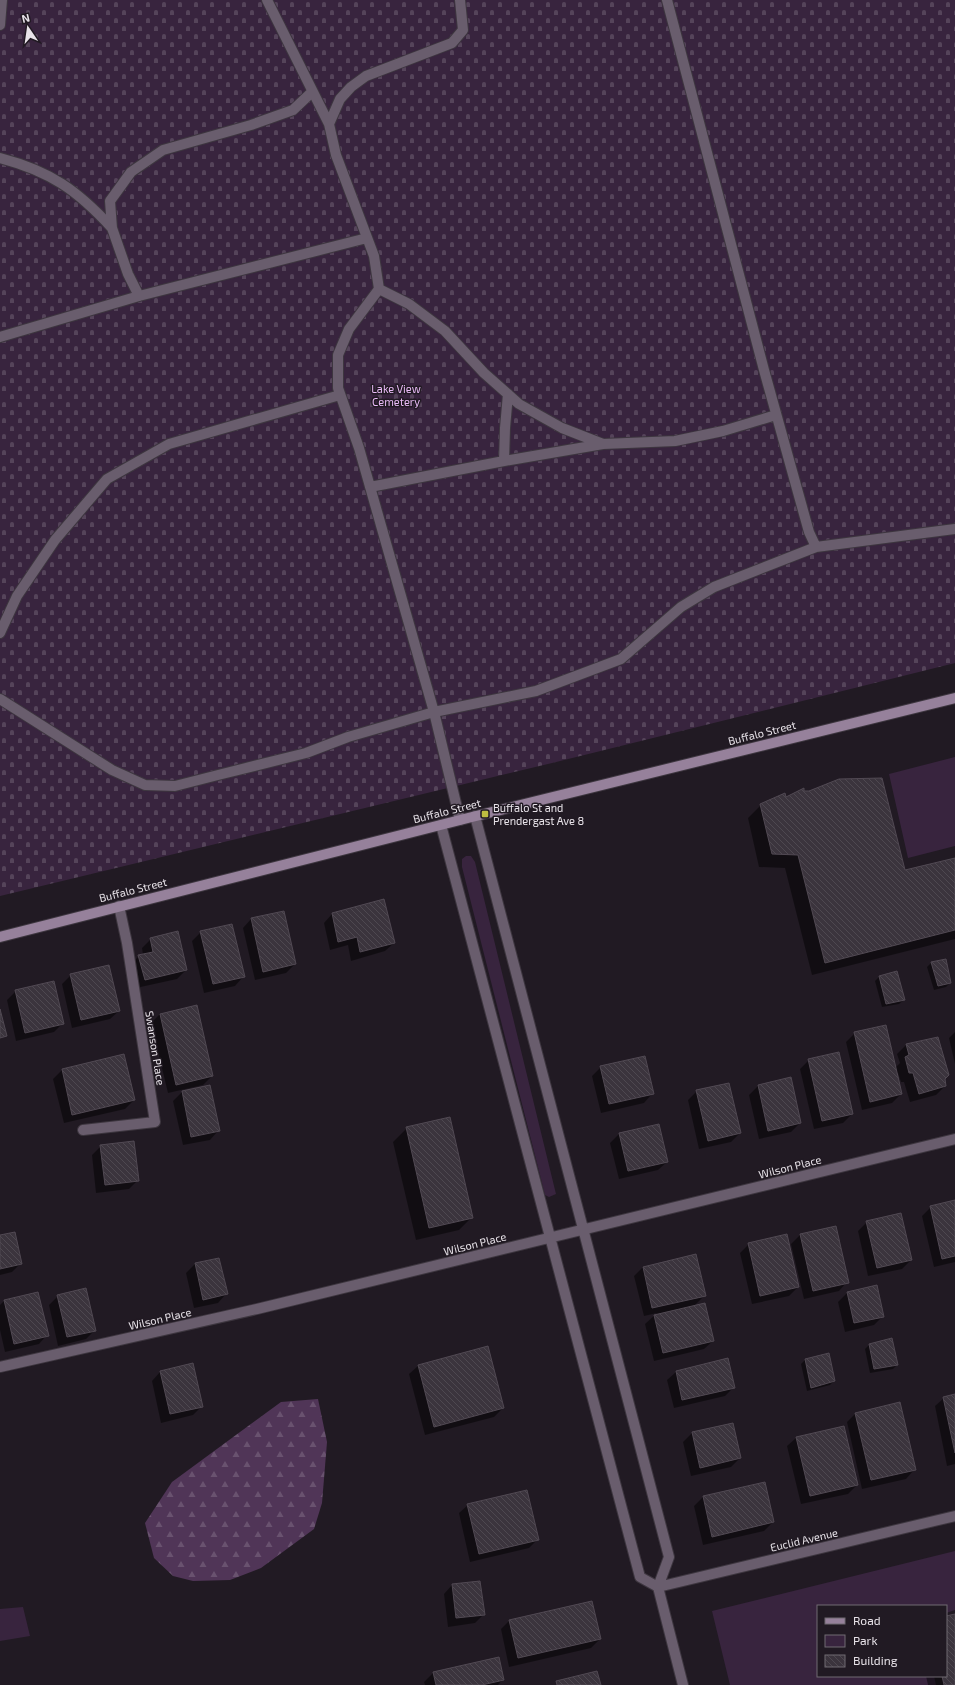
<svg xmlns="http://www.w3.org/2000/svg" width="955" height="1685" font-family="'Exo 2',sans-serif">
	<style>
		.green { fill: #38243e }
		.forest { fill: url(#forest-firs) }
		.cemetery { fill: url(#cemetery-stones) }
		.shadow { fill: #0007 }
		.building { fill: url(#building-back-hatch); stroke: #514953 }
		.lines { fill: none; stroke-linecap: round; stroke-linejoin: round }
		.lane-casing { stroke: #3d363f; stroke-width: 12 }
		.street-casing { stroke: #3d363f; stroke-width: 12 }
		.secondary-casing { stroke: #3d363f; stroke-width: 12 }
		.lane { stroke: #695d6d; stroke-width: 10 }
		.street { stroke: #695d6d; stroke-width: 10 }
		.secondary { stroke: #96819b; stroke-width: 10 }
		.poi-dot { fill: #bfbe41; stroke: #211a23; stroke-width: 1.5 }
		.labels { text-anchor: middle; stroke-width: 3; stroke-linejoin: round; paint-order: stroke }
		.park-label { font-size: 11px; fill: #eabbf7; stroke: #211a23 }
		.street-label { font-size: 11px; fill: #e8e3e9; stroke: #211a23 }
		.poi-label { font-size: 11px; fill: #e8e3e9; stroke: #211a23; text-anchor: start }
	</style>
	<defs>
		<pattern id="forest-firs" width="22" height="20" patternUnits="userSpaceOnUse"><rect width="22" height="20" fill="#503557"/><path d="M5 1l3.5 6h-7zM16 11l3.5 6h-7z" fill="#69526f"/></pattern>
		<pattern id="cemetery-stones" width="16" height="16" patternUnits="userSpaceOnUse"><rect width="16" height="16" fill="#38243e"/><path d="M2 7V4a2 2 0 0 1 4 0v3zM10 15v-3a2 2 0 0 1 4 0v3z" fill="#55445a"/></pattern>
		<pattern id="building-back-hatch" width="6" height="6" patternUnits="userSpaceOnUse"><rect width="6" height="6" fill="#3b343d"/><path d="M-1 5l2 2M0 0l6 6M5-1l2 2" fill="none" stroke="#4e4850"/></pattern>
	</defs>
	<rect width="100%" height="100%" fill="#211a23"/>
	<path class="green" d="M 955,757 L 955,846 L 908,858 L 889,774 Z
		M 466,856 L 471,856 L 475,862 L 556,1194 L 549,1197 L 545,1195 L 462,867 L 462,859 Z
		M 955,1551 L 955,1610 L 946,1613 L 946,1606 L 818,1606 L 818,1676 L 934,1676 L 936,1685 L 730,1685 L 712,1611 Z
		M 23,1607 L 30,1636 L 0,1641 L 0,1609 Z"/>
	<path class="forest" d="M 318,1399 L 327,1442 L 322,1503 L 314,1529 L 261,1568 L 230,1580 L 193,1581 L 173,1576 L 154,1558 L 145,1523 L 172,1482 L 281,1402 Z"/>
	<path class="cemetery" d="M 0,0 L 955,0 L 955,663 L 552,763 L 0,896 Z"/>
	<path class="shadow" d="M 804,792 L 904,871 L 955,859 L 955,939 L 812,975 L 785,868 L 759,867 L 748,818 L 761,805 Z
		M 332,914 L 394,943 L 385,951 L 351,961 L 348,945 L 330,950 L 324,923 Z
		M 251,919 L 295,964 L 286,973 L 255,980 L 243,928 Z
		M 201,932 L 243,977 L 235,986 L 204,993 L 192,941 Z
		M 151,939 L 186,970 L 177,979 L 136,988 L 130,965 L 139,956 L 143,955 L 142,948 Z
		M 945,960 L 950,983 L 946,987 L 934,990 L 927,967 L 931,963 Z
		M 71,975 L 119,1011 L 110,1019 L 72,1028 L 62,984 Z
		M 879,977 L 904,1000 L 899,1004 L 882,1007 L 875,981 Z
		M 16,991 L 63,1023 L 54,1032 L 16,1041 L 7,1000 Z
		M 160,1014 L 212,1076 L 203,1085 L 168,1093 L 151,1023 Z
		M 955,1032 L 955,1064 L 949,1038 Z
		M 855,1033 L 895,1068 L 900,1063 L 897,1054 L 906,1045 L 938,1038 L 945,1086 L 936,1095 L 910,1102 L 904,1082 L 901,1082 L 898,1073 L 897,1074 L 901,1094 L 892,1103 L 862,1110 L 846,1042 Z
		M 124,1056 L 134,1100 L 125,1109 L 64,1123 L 53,1079 L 62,1070 Z
		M 809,1060 L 852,1114 L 843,1123 L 814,1129 L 800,1069 Z
		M 601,1067 L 652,1094 L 644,1103 L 601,1113 L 592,1076 Z
		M 790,1079 L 800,1123 L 791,1132 L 759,1139 L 749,1095 L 758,1086 Z
		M 697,1091 L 740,1133 L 731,1142 L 699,1149 L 688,1100 Z
		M 182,1092 L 218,1131 L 210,1140 L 183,1145 L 173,1101 Z
		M 407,1128 L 472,1217 L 459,1230 L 416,1240 L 393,1142 Z
		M 619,1134 L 667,1162 L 658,1170 L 619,1179 L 610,1143 Z
		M 101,1146 L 138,1180 L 129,1189 L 96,1193 L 92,1155 Z
		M 955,1201 L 955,1262 L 934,1267 L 922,1216 L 931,1207 Z
		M 867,1222 L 911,1260 L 902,1269 L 868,1276 L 858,1231 Z
		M 835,1227 L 847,1282 L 839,1291 L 804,1299 L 791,1244 L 800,1235 Z
		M 0,1236 L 21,1263 L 12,1272 L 0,1275 Z
		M 749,1244 L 798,1287 L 789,1296 L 752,1304 L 740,1253 Z
		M 218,1259 L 226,1294 L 218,1303 L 194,1308 L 186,1273 L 195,1264 Z
		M 643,1267 L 705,1295 L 694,1306 L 713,1341 L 704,1349 L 654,1361 L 645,1324 L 657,1313 L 644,1316 L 634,1276 Z
		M 876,1286 L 883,1316 L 874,1325 L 845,1332 L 838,1302 L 847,1293 Z
		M 58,1296 L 95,1330 L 86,1339 L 58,1346 L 49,1305 Z
		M 4,1301 L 47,1335 L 39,1344 L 5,1352 L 0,1330 L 0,1305 Z
		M 869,1345 L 897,1365 L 893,1369 L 870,1373 L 865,1349 Z
		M 487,1347 L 503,1408 L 494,1417 L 425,1435 L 409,1374 L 418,1366 Z
		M 727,1360 L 734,1387 L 725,1396 L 674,1408 L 667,1380 L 676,1372 Z
		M 805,1360 L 834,1381 L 830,1385 L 807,1391 L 801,1364 Z
		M 160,1372 L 202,1406 L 193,1415 L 161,1423 L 152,1381 Z
		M 955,1395 L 955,1464 L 947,1466 L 935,1406 L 944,1398 Z
		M 856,1413 L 914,1470 L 906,1479 L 862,1489 L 847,1422 Z
		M 732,1424 L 740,1458 L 731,1467 L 691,1476 L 683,1442 L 692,1433 Z
		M 796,1438 L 857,1485 L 848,1494 L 801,1504 L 787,1446 Z
		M 764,1483 L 773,1522 L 764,1531 L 703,1545 L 694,1506 L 703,1497 Z
		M 468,1505 L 538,1539 L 529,1548 L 470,1562 L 459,1513 Z
		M 452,1585 L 484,1614 L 475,1623 L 448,1627 L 444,1594 Z
		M 955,1615 L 955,1685 L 928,1685 L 926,1676 L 946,1676 L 946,1617 Z
		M 509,1621 L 600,1639 L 591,1648 L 509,1667 L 501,1629 Z
		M 498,1658 L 503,1679 L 498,1685 L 425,1685 L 424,1682 L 433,1673 Z"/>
	<path class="building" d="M 882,778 L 905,870 L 955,858 L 955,930 L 825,963 L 798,855 L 772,854 L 760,804 L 785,793 L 786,797 L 804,788 L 804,791 L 809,791 L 839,779 Z
		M 384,899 L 395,943 L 360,952 L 357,937 L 338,942 L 332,913 Z
		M 284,911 L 296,964 L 263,972 L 251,918 Z
		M 232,924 L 245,977 L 213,984 L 200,931 Z
		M 178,931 L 187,970 L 145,980 L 138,955 L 153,952 L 150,938 Z
		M 946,959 L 951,983 L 938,986 L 931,962 Z
		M 109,965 L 120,1011 L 81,1020 L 70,974 Z
		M 897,971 L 905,1000 L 886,1004 L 879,976 Z
		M 54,981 L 64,1024 L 25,1033 L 15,990 Z
		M 197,1005 L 213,1076 L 176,1085 L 160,1014 Z
		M 0,1009 L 7,1036 L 0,1038 Z
		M 886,1025 L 902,1094 L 870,1102 L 854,1032 Z
		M 938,1037 L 949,1075 L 945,1079 L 946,1086 L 919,1094 L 913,1073 L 909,1073 L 905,1057 L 909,1055 L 906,1044 Z
		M 839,1052 L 853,1114 L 822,1121 L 808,1059 Z
		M 124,1054 L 135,1100 L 72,1115 L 62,1069 Z
		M 645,1056 L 654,1094 L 609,1104 L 600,1066 Z
		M 791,1077 L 801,1123 L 768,1131 L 758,1085 Z
		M 729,1083 L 741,1133 L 708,1141 L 696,1090 Z
		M 210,1085 L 220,1131 L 191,1137 L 182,1091 Z
		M 450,1117 L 473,1218 L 429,1228 L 406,1127 Z
		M 659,1124 L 668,1162 L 628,1171 L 619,1133 Z
		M 134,1141 L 139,1181 L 105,1185 L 100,1145 Z
		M 955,1200 L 955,1256 L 942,1259 L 930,1206 Z
		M 901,1213 L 912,1260 L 877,1268 L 866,1221 Z
		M 836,1226 L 849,1283 L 813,1291 L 800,1234 Z
		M 15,1232 L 22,1264 L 0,1269 L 0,1235 Z
		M 787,1234 L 799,1287 L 760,1296 L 748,1243 Z
		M 696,1254 L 706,1296 L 652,1308 L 643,1267 Z
		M 219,1258 L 228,1294 L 203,1300 L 195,1263 Z
		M 877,1285 L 884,1317 L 854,1323 L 847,1292 Z
		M 86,1288 L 96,1331 L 67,1337 L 57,1295 Z
		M 38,1292 L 49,1336 L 14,1344 L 4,1300 Z
		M 705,1303 L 714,1341 L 663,1353 L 654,1315 Z
		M 892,1338 L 898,1365 L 874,1369 L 869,1344 Z
		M 488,1346 L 504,1408 L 434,1427 L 418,1365 Z
		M 829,1353 L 835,1381 L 811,1388 L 805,1359 Z
		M 728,1358 L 735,1388 L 682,1400 L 676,1371 Z
		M 193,1363 L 203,1407 L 170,1414 L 160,1371 Z
		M 955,1394 L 955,1453 L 943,1397 Z
		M 900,1402 L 916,1470 L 871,1480 L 855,1413 Z
		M 733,1423 L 741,1458 L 700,1468 L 692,1432 Z
		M 844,1426 L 858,1485 L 810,1496 L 796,1437 Z
		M 765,1482 L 774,1522 L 712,1537 L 703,1496 Z
		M 527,1490 L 539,1540 L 479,1554 L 467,1504 Z
		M 480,1581 L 485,1615 L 456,1618 L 452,1584 Z
		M 592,1601 L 601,1639 L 518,1658 L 509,1620 Z
		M 955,1614 L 955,1685 L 944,1685 L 942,1676 L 946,1676 L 946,1616 Z
		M 499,1657 L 504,1680 L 482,1685 L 436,1685 L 433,1672 Z
		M 597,1671 L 601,1685 L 557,1685 L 556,1681 Z"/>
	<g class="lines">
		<defs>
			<path id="lane" d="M 267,0 L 329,124
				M 667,0 L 764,370 L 809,532 L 816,547 L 955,529
				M 0,25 L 2,0
				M 0,158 C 50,171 77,190 112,228
				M 379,289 L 409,304 L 445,331 L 484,373 L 519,404 L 562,428 L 603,444 L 675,441 L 723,431 L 776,415
				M 139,296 L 128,274 L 112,228 L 110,201 L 131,172 L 163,150 L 251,125 L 293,110 L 312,92
				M 0,337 L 139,296 L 367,238
				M 504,461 L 505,428 L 508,394
				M 370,487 L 504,461 L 603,444
				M 0,633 L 17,596 L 55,540 L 107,479 L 169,444 L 340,395
				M 0,699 L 112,770 L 145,785 L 175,786 L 218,775 L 306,753 L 348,737 L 434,712 L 359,448 L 338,388 L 338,355 L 349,329 L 379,289 L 374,256 L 336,155 L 329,124 L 340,99 L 351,87 L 366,76 L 452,43 L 463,30 L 460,0
				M 460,820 L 434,712 L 536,691 L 621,659 L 681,607 L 714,587 L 816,547"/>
			<path id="street" d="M 475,816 L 669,1557 L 658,1587
				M 441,825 L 640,1577 L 658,1587
				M 83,1130 L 155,1122 L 127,943 L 119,906
				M 0,1367 L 257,1309 L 955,1139
				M 658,1587 L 955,1516
				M 658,1587 L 683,1685"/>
			<path id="secondary" d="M 0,937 L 468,818 L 955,698"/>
		</defs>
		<use href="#lane" class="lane-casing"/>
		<use href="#street" class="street-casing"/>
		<use href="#secondary" class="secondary-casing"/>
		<use href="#lane" class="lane"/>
		<use href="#street" class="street"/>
		<use href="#secondary" class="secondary"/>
	</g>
	<rect class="poi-dot" x="481" y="810" width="8" height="8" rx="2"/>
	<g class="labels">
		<g class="park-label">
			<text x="396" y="393">Lake View<tspan x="396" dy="13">Cemetery</tspan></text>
		</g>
		<g class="street-label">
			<text transform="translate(762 733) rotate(-14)" y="4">Buffalo Street</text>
			<text transform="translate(447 811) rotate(-14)" y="4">Buffalo Street</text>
			<text transform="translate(133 890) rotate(-14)" y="4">Buffalo Street</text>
			<text transform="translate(155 1048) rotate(81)" y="4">Swanson Place</text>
			<text transform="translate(790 1167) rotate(-14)" y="4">Wilson Place</text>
			<text transform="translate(475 1244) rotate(-14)" y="4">Wilson Place</text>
			<text transform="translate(160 1319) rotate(-13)" y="4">Wilson Place</text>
			<text transform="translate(804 1540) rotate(-13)" y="4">Euclid Avenue</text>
		</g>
		<g class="poi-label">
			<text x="493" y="812">Buffalo St and<tspan x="493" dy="13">Prendergast Ave 8</tspan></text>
		</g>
	</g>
	<rect x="817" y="1605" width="130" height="72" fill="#211a23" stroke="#716a72"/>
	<rect x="825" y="1618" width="20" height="6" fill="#96819b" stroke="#716a72"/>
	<text x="853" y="1625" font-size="12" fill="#e8e3e9">Road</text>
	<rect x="825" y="1635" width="20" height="12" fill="#38243e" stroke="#716a72"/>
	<text x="853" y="1645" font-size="12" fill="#e8e3e9">Park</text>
	<rect x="825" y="1655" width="20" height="12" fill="url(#building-back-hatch)" stroke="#716a72"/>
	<text x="853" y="1665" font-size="12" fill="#e8e3e9">Building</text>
	<g transform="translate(28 28) rotate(347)" stroke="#211a23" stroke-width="3" paint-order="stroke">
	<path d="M0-3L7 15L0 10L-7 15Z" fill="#e8e3e9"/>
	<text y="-6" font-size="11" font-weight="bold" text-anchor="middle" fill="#e8e3e9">N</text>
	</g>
</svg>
